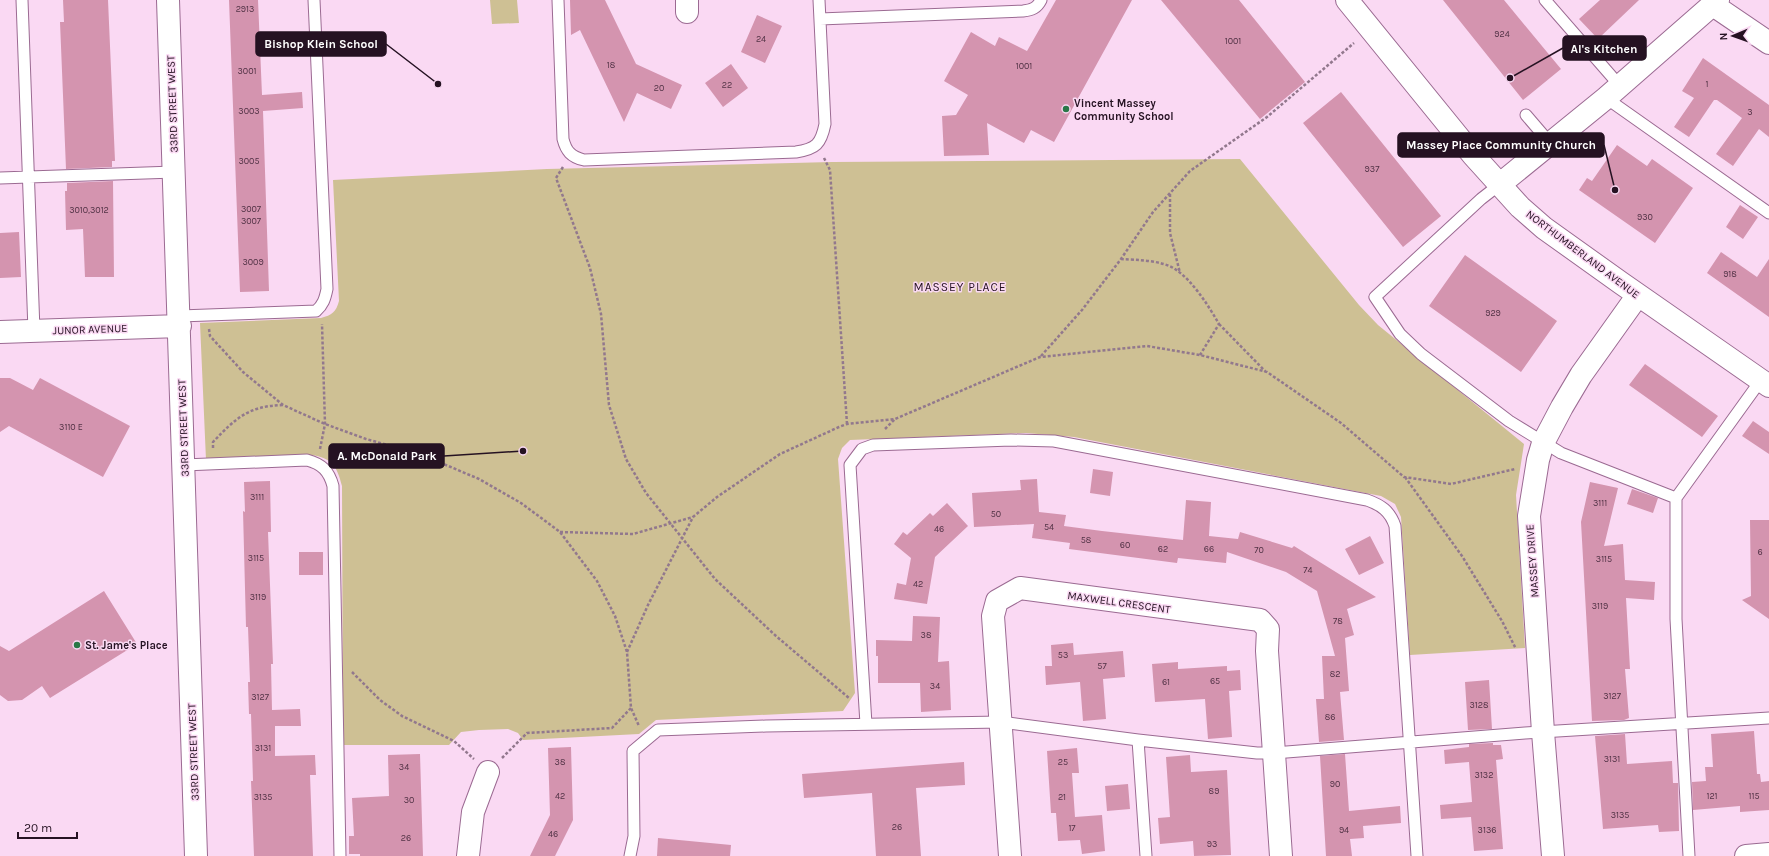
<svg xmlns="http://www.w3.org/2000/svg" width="1769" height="856" font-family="Karla,sans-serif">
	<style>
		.green { fill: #cec094 }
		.building { fill: #d494af }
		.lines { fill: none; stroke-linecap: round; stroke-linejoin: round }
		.lane-casing { stroke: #9b6a92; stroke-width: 13 }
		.street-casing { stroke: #9b6a92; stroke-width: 24 }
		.secondary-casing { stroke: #9b6a92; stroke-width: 24 }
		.path { stroke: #92788d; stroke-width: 2.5; stroke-dasharray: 3 2; stroke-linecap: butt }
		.lane { stroke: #fff; stroke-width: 11 }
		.street { stroke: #fff; stroke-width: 22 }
		.secondary { stroke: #fff; stroke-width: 22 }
		.poi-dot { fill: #2a7747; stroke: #fad9f3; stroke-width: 1.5 }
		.labels { text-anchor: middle; stroke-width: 3; stroke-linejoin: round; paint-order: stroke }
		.number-label { font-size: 9px; fill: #513245 }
		.poi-label { font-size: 11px; font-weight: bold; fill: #251222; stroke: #fad9f3; text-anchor: start }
		.street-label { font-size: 11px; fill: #251222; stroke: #fad9f3 }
		.neighbourhood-label { font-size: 12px; letter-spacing: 1px; fill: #251222; stroke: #fad9f3 }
		.leader { fill: none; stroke: #251222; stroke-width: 1.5 }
		.callout-dot { fill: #251222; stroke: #fad9f3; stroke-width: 1.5 }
		.callout { fill: #251222; stroke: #251222; stroke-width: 1.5 }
		.callout-label { font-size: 12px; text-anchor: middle; font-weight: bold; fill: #fff }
	</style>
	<rect width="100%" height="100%" fill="#fad9f3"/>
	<path class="green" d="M 490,0 L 517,0 L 519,23 L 492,24 Z
		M 1240,159 L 1359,305 L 1378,325 L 1524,444 L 1516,495 L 1525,648 L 1410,655 L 1401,517 L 1395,504 L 1381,496 L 1074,437 L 1026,433 L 850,440 L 842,448 L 838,459 L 855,693 L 843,711 L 656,720 L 639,734 L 523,740 L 518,733 L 508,729 L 479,730 L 461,732 L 449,745 L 343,745 L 342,486 C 337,466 332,458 311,455 L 206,460 L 200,323 L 321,318 C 332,315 336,312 339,301 L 333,180 L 547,169 L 832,162 Z"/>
	<path class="building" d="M 63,0 L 108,0 L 115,161 L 112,161 L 112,167 L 66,169 L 60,22 L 64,22 Z
		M 229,0 L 258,0 L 262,95 L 302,92 L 303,108 L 263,111 L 269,291 L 240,292 Z
		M 570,0 L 605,0 L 636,64 L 682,85 L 671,109 L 637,93 L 624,122 L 580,30 L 571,35 Z
		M 1056,0 L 1132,0 L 1054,142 L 1031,130 L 1024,143 L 987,123 L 989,155 L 944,156 L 942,116 L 956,115 L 968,95 L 944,81 L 971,32 L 995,46 L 999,37 L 1027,51 Z
		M 1161,0 L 1239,0 L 1305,82 L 1260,119 Z
		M 1443,0 L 1504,0 L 1561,69 L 1523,100 Z
		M 1600,0 L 1639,0 L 1598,39 L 1579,19 Z
		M 757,15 L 782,26 L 765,63 L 741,52 Z
		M 1703,58 L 1769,105 L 1769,137 L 1759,129 L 1733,166 L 1716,154 L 1742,118 L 1717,100 L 1714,100 L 1689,137 L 1674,127 L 1694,98 L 1682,91 Z
		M 731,64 L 748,88 L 723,107 L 705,83 Z
		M 1341,92 L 1441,216 L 1403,247 L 1303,123 Z
		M 1617,145 L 1647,166 L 1652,159 L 1693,188 L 1655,243 L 1579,190 L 1587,178 L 1592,181 Z
		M 113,181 L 114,277 L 85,277 L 83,229 L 66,230 L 65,191 L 67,191 L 67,183 Z
		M 1740,205 L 1758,217 L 1743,239 L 1726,227 Z
		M 19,232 L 21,277 L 0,278 L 0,233 Z
		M 1721,252 L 1757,277 L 1769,259 L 1769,317 L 1707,273 Z
		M 1465,255 L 1557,321 L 1521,372 L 1429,306 Z
		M 1645,364 L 1718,416 L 1702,437 L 1629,385 Z
		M 0,378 L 10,378 L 33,390 L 40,378 L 130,426 L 103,477 L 9,426 L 0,432 Z
		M 1753,421 L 1769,432 L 1769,454 L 1742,436 Z
		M 1093,469 L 1113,472 L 1110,496 L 1090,493 Z
		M 1037,479 L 1039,512 L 1066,515 L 1064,526 L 1102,531 L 1183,540 L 1186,500 L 1211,502 L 1209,536 L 1238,539 L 1240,532 L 1292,548 L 1294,546 L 1376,597 L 1347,609 L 1354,635 L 1345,638 L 1349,691 L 1340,692 L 1344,740 L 1319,742 L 1316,699 L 1324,699 L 1322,656 L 1335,656 L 1317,591 L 1286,572 L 1227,552 L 1226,563 L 1178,558 L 1177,563 L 1069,549 L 1070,543 L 1032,538 L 1034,524 L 974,527 L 972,493 L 1021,490 L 1020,480 Z
		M 270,481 L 271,532 L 268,532 L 273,664 L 271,664 L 272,710 L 300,709 L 301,726 L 275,726 L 275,756 L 315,755 L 316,775 L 310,775 L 313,856 L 254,856 L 251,781 L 253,781 L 251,714 L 249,714 L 248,682 L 250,682 L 248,627 L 246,627 L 243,511 L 245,512 L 244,482 Z
		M 1590,482 L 1618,488 L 1604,546 L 1623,544 L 1625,580 L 1655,582 L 1654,600 L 1626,598 L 1630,669 L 1625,669 L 1629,718 L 1624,720 L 1592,721 L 1581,522 Z
		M 1632,489 L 1658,498 L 1653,513 L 1627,504 Z
		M 947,503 L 968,526 L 935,557 L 927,604 L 894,599 L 897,583 L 906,585 L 911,558 L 894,544 L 903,532 L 907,535 L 930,513 L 933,516 Z
		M 1750,520 L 1769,520 L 1769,619 L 1742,600 L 1751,596 Z
		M 1370,536 L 1384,563 L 1359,575 L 1345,549 Z
		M 299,552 L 323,552 L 323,575 L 299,575 Z
		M 104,591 L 137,644 L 50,698 L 42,686 L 22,700 L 8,701 L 0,695 L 0,646 L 9,651 Z
		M 913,616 L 940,617 L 938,662 L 949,661 L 951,710 L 921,712 L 920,683 L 878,683 L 878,656 L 876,656 L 876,640 L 912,641 Z
		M 1073,643 L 1074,655 L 1123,651 L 1125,677 L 1103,679 L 1106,719 L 1083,721 L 1080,682 L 1046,685 L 1045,666 L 1052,666 L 1051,645 Z
		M 1178,662 L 1178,669 L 1227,666 L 1227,671 L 1240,670 L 1241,690 L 1229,691 L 1232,737 L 1208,739 L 1205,699 L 1155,702 L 1152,664 Z
		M 1489,680 L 1492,729 L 1468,730 L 1465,682 Z
		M 1754,731 L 1757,774 L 1760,774 L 1761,782 L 1769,781 L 1769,810 L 1740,812 L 1740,806 L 1693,810 L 1692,782 L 1706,781 L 1705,767 L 1713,767 L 1711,734 Z
		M 1625,734 L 1627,764 L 1672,761 L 1673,783 L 1678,783 L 1679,831 L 1659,832 L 1658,825 L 1603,829 L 1595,736 Z
		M 1493,743 L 1493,745 L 1501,745 L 1503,759 L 1496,760 L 1503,849 L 1474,851 L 1471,817 L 1441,819 L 1440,805 L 1472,802 L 1469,762 L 1445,764 L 1444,750 L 1469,747 L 1469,744 Z
		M 571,747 L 573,820 L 555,856 L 530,856 L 550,815 L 548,748 Z
		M 1077,748 L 1079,773 L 1072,773 L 1075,817 L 1102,815 L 1105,851 L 1082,854 L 1080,840 L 1058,841 L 1056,813 L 1051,813 L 1047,751 Z
		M 420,754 L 423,856 L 360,856 L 360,854 L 349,854 L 349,836 L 354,836 L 352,798 L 389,796 L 388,755 Z
		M 1345,754 L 1349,811 L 1400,806 L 1401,823 L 1363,826 L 1364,838 L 1350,839 L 1352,856 L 1326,856 L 1320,756 Z
		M 1190,755 L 1191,772 L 1227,770 L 1231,855 L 1194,856 L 1193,841 L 1160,844 L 1158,818 L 1170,817 L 1166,757 Z
		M 964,762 L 965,785 L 916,788 L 921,856 L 876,856 L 872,793 L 804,798 L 802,774 Z
		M 1128,784 L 1130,809 L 1107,811 L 1105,786 Z
		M 658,838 L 731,845 L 730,856 L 657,856 Z"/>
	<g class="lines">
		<defs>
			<path id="lane" d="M 22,0 L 34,331
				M 558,0 L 563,139 C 566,151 571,157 584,160 L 796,152 C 816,149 821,144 825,124 L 819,0
				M 1545,0 L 1620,86
				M 820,19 L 1023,11 C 1032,10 1037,8 1041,0
				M 1606,98 L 1769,213
				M 1526,115 L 1550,143
				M 0,178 L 174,172
				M 1499,185 L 1481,199 L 1375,297 L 1400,334 L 1421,354 L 1509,421 L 1561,453 L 1676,498
				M 180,316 L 316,311 C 323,305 325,299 327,289 L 314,0
				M 184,465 L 307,460 C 322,464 329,471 333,486 L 340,856
				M 866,724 L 850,465 L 862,449 L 873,445 L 1011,440 L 1054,441 L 1367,500 C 1381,505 1390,511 1395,526 L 1417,856
				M 1138,740 L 1146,856
				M 630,856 L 634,836 L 633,751 L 658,730 L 766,726 L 1001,722 L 1138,740 L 1257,753 L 1274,753 L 1525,733 L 1769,718
				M 1689,856 L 1676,619 L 1676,498 L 1761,380"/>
			<path id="street" d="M 687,0 L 687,12
				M 1347,0 L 1473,155 L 1520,207 L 1544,228 L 1621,283 L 1769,386
				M 1713,5 L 1769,43
				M 1499,185 L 1606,98 L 1718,0
				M 468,856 L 473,812 L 488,772
				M 1010,856 L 993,616 L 997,601 L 1020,588 L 1260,620 L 1268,629 L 1267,651 L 1281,856
				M 1553,856 L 1543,732 L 1529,516 L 1538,460 L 1543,443 L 1562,407 L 1581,375 L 1638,295
				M 1746,856 L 1769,854"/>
			<path id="secondary" d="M 168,0 L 196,856
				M 0,332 L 180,326"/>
		</defs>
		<use href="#lane" class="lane-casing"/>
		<use href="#street" class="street-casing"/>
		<use href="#secondary" class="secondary-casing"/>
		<path class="path" d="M 824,158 L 830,170 L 847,424
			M 563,167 L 556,178 L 590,268 L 601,314 L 609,405 L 626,459 L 646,493 L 715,579 L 776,636 L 849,698
			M 1170,194 L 1170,233 L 1180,273
			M 1121,259 C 1137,260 1161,260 1175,269 C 1193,281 1208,305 1219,324 L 1200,355
			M 1219,324 L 1266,372
			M 209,329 L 210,336 L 243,372 L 283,405 L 325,424 L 366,439 L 420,454 L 479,479 L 521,503 L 560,532 L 597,581 L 615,616 L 627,652 L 631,708 L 639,726
			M 1041,356 L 1082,310 L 1121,259 L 1153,212 L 1190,171 L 1267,117 L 1354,43
			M 885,429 L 895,419
			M 213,448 L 213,442 C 236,418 248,406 283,405
			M 320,449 L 325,424 L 322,324
			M 1405,477 L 1462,556 L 1502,621 L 1516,649
			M 560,532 L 633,534 L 693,517
			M 627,652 L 648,605 L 693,517 L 717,497 L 780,454 L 839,427 L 847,424 L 895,419 L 1040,357 L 1147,346 L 1200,355 L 1267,372 L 1341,423 L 1404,477 L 1451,484 L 1515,469
			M 352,672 L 380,700 L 402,716 L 454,741 L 474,759
			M 502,758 L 527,733 L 612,728 L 631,708"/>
		<use href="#lane" class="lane"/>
		<use href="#street" class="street"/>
		<use href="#secondary" class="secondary"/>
	</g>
	<g class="poi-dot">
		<circle cx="1066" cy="109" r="4"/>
		<circle cx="77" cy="645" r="4"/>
	</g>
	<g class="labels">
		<g class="number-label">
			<text x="245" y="12">2913</text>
			<text x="1502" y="37">924</text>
			<text x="761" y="42">24</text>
			<text x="1233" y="44">1001</text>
			<text x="611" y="68">18</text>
			<text x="1024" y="69">1001</text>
			<text x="247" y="74">3001</text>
			<text x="1707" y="87">1</text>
			<text x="727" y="88">22</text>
			<text x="659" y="91">20</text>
			<text x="249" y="114">3003</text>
			<text x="1750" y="115">3</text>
			<text x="249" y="164">3005</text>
			<text x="1372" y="172">937</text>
			<text x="251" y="212">3007</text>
			<text x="89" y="213">3010,3012</text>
			<text x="1645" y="220">930</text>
			<text x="251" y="224">3007</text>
			<text x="253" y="265">3009</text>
			<text x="1730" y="277">918</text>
			<text x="1493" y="316">929</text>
			<text x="71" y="430">3110 E</text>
			<text x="257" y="500">3111</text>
			<text x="1600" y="506">3111</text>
			<text x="996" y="517">50</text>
			<text x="1049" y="530">54</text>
			<text x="939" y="532">46</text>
			<text x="1086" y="543">58</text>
			<text x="1125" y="548">60</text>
			<text x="1163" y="552">62</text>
			<text x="1209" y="552">66</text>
			<text x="1259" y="553">70</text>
			<text x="1760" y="555">6</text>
			<text x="256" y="561">3115</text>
			<text x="1604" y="562">3115</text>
			<text x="1308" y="573">74</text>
			<text x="918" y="587">42</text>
			<text x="258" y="600">3119</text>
			<text x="1600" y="609">3119</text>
			<text x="1338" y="624">78</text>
			<text x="926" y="638">38</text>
			<text x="1063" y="658">53</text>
			<text x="1102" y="669">57</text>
			<text x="1335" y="677">82</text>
			<text x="1215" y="684">65</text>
			<text x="1166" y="685">61</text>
			<text x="935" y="689">34</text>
			<text x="1612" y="699">3127</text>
			<text x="260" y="700">3127</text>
			<text x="1479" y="708">3128</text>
			<text x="1330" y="720">86</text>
			<text x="263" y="751">3131</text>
			<text x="1612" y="762">3131</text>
			<text x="560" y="765">38</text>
			<text x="1063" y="765">25</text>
			<text x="404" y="770">34</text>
			<text x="1484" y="778">3132</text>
			<text x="1335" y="787">90</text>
			<text x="1214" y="794">89</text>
			<text x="560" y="799">42</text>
			<text x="1712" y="799">121</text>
			<text x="1754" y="799">115</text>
			<text x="263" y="800">3135</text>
			<text x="1062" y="800">21</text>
			<text x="409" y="803">30</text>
			<text x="1620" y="818">3135</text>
			<text x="897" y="830">26</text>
			<text x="1072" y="831">17</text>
			<text x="1344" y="833">94</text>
			<text x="1487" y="833">3136</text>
			<text x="553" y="837">46</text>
			<text x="406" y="841">26</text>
			<text x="1212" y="847">93</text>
		</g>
		<g class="poi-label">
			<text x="1074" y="107">Vincent Massey<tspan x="1074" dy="13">Community School</tspan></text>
			<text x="85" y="649">St. Jame's Place</text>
		</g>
		<g class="street-label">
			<text transform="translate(172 104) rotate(-92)" y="4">33RD STREET WEST</text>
			<text transform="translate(1583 254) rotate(37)" y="4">NORTHUMBERLAND AVENUE</text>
			<text transform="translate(90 329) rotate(-2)" y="4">JUNOR AVENUE</text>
			<text transform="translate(183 428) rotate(-92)" y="4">33RD STREET WEST</text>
			<text transform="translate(1532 561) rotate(-94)" y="4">MASSEY DRIVE</text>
			<text transform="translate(1119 602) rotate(8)" y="4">MAXWELL CRESCENT</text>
			<text transform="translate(193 752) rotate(-92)" y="4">33RD STREET WEST</text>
		</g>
		<g class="neighbourhood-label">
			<text x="960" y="291">MASSEY PLACE</text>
		</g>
	</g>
	<path class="leader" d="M438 84L386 44M1510 78L1563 48M1615 190L1604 145M523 451L444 456"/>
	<g class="callout-dot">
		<circle cx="438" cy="84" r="4"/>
		<circle cx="1510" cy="78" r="4"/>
		<circle cx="1615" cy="190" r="4"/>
		<circle cx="523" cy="451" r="4"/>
	</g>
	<g class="callout">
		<rect x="256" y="32" width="130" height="24" rx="4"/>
		<rect x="1563" y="36" width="83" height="24" rx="4"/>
		<rect x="1398" y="133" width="206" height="24" rx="4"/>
		<rect x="329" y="444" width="115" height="24" rx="4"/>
	</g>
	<g class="callout-label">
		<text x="321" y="48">Bishop Klein School</text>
		<text x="1604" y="53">Al's Kitchen</text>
		<text x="1501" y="149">Massey Place Community Church</text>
		<text x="387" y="460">A. McDonald Park</text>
	</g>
	<g transform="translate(1733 36) rotate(268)" stroke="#fad9f3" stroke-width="3" paint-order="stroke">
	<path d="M0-3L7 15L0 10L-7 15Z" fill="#251222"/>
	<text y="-6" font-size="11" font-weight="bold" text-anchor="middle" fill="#251222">N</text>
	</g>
	<path d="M18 832v6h59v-6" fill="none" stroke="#251222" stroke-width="2"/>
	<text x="24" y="832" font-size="12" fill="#251222" stroke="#fad9f3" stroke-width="3" paint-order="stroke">20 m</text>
</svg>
